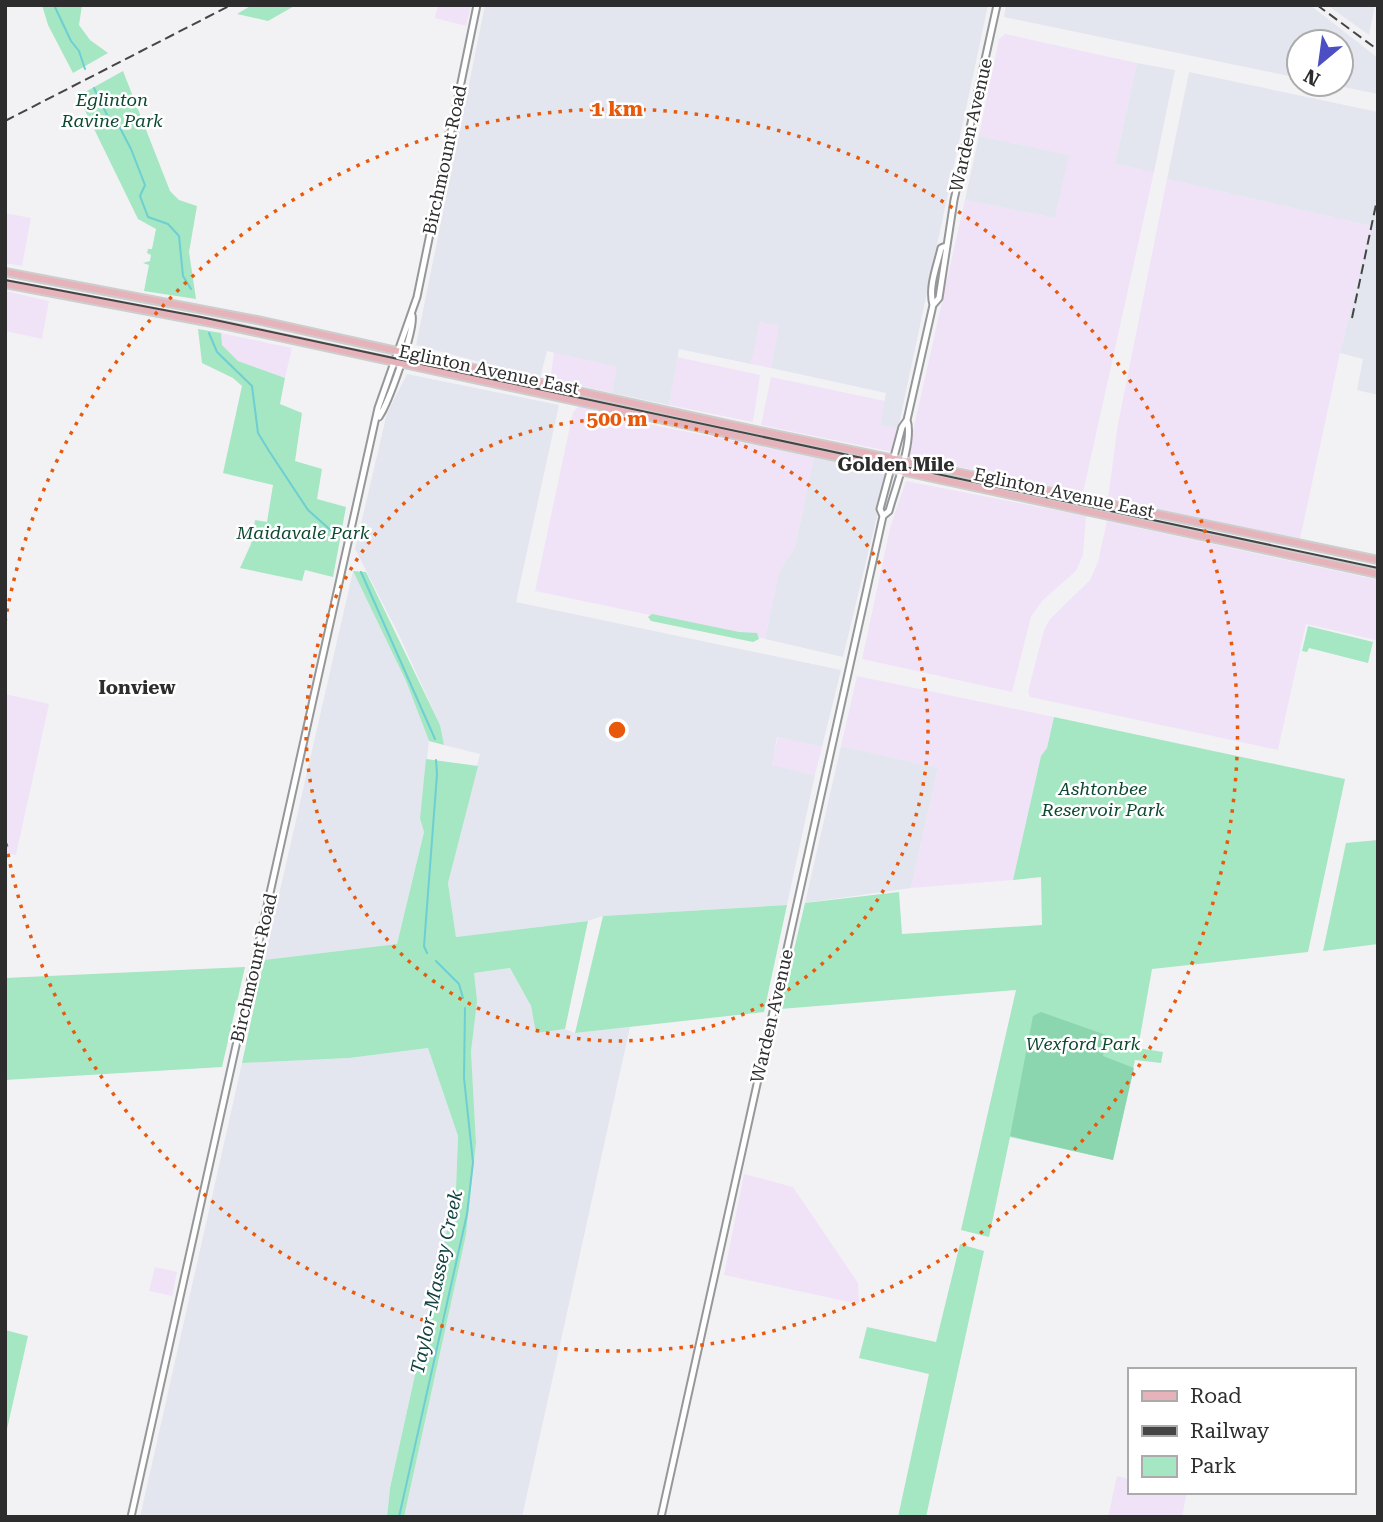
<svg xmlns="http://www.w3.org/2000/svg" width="1383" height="1522" font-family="'Roboto Serif',serif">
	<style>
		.commercial { fill: #f0e3f7 }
		.built { fill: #e4e6ef }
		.green { fill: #a5e6c3 }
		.forest { fill: #8cd6af }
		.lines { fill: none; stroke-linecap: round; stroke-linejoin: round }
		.stream { stroke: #6dcfd2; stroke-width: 2 }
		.secondary-casing { stroke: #969799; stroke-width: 9 }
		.primary-casing { stroke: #cdcdcd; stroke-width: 10 }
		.secondary { stroke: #fff; stroke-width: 5 }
		.primary { stroke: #e7b3bb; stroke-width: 6 }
		.tram { stroke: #454546; stroke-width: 2 }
		.rail { stroke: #454546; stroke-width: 2; stroke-dasharray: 10 5; stroke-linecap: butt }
		.ring { fill: none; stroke: #e8590c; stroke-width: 3.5; stroke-dasharray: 3.5 7 }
		.labels { text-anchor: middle; stroke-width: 5; stroke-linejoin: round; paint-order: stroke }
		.park-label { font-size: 18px; font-style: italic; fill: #0d4930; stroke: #fff }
		.street-label { font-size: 18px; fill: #2d2d2e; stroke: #fff }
		.neighbourhood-label { font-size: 19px; font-weight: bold; fill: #2d2d2e; stroke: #fff }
		.water-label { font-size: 19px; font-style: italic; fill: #144243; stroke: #fff }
		.centre { fill: #e8590c; stroke: #fff; stroke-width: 3.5 }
		.ring-label { font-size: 21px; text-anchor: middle; font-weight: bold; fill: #e8590c; stroke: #fff; stroke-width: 5; stroke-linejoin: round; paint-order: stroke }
	</style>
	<rect width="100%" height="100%" fill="#f2f2f5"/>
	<path class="commercial" d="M 438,5 L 471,5 L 466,26 L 435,18 Z
		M 1005,34 L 1137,63 L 1115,164 L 1154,172 L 1083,493 L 912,457 L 908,453 L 965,200 L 1055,218 L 1068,155 L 979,136 L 999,39 Z
		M 1167,179 L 1371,226 L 1340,353 L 1300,539 L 1108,498 L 1118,424 Z
		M 5,213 L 31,218 L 22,266 L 5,263 Z
		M 5,291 L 49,301 L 42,339 L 5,331 Z
		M 759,322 L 780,326 L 771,368 L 751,364 Z
		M 221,333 L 292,348 L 285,378 L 238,361 L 222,345 Z
		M 554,352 L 618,367 L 612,393 L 554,380 L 551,375 Z
		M 677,357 L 760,375 L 753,422 L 669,405 Z
		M 771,377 L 885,401 L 880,425 L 898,429 L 893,452 L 761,425 Z
		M 579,406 L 653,425 L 814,457 L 795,547 L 779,572 L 765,639 L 535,591 L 573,412 Z
		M 906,481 L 1086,516 L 1083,555 L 1076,571 L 1042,601 L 1031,617 L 1012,692 L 862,659 L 890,528 Z
		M 1107,521 L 1378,580 L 1376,640 L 1306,624 L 1278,750 L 1030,697 L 1028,692 L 1044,630 L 1050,619 L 1090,580 L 1098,562 Z
		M 857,676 L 1054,717 L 1047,748 L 1041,757 L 1013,880 L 911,888 L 938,768 L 841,746 Z
		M 5,694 L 49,704 L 16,855 L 5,853 Z
		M 778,737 L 822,747 L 815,775 L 771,765 Z
		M 744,1174 L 793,1187 L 858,1283 L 859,1304 L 724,1275 Z
		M 155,1267 L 177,1272 L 172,1296 L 149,1291 Z
		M 1117,1476 L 1129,1479 L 1129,1492 L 1187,1492 L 1182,1517 L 1108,1517 Z"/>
	<path class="built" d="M 485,5 L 988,5 L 898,429 L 880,425 L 886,393 L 771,368 L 779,326 L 760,322 L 751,364 L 679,349 L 669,405 L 612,393 L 617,367 L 547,351 L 540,378 L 416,345 Z
		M 1006,5 L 1310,5 L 1378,58 L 1378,94 L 1328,84 L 1341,84 L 1341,42 L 1299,42 L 1299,78 L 1004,17 Z
		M 1327,5 L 1375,5 L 1369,35 Z
		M 1137,63 L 1175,70 L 1154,172 L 1115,164 Z
		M 1189,72 L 1378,112 L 1378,195 L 1373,215 L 1378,205 L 1378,395 L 1357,390 L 1363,359 L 1340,353 L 1371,226 L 1167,179 Z
		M 979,136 L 1069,155 L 1055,218 L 965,200 Z
		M 407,374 L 559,405 L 516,602 L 841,670 L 822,747 L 777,737 L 772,765 L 815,775 L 787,905 L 603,916 L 587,921 L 456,937 L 448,883 L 480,754 L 444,745 L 440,725 L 399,635 L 355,549 L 387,413 Z
		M 814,457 L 887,475 L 843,657 L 765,639 L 779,572 L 795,547 Z
		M 353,571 L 406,681 L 429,741 L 420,818 L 424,832 L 397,944 L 264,960 Z
		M 841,746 L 938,768 L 911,888 L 805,903 Z
		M 510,968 L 531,1006 L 536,1032 L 565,1029 L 575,1033 L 630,1027 L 522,1517 L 404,1517 L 466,1235 L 476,1143 L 471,1051 L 474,973 Z
		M 428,1048 L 458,1136 L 456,1189 L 390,1488 L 387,1517 L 140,1517 L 242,1063 L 349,1058 Z"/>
	<path class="green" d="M 42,5 L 82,5 L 79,25 L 90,40 L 108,53 L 73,73 L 48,25 Z
		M 252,5 L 296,5 L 268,21 L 237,14 Z
		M 123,71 L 170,191 L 179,200 L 197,206 L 189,252 L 196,299 L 144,291 L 149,265 L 143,263 L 150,261 L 151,255 L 147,253 L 148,249 L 152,249 L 156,229 L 138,219 L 78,96 Z
		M 198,329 L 221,333 L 222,345 L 238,361 L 285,378 L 280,404 L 302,413 L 295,461 L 322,469 L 317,499 L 346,507 L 333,577 L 305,570 L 302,581 L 240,568 L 251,544 L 255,520 L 267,522 L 273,485 L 223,473 L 242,386 L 233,378 L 202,363 Z
		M 353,571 L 366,572 L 440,725 L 444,745 L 429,741 L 406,681 Z
		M 652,614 L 739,632 L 757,633 L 759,639 L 753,642 L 651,621 L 648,617 Z
		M 1308,626 L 1373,642 L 1368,663 L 1309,648 L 1307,652 L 1302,651 Z
		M 1054,717 L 1345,779 L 1308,952 L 1152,969 L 1138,1048 L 1163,1052 L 1161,1063 L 1135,1060 L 1113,1160 L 1010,1137 L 989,1237 L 961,1230 L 1016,990 L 780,1009 L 805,903 L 899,892 L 902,934 L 1042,925 L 1041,877 L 1013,880 L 1041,756 L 1047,748 Z
		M 426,759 L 478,766 L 448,883 L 456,937 L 588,921 L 565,1029 L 536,1033 L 531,1006 L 510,968 L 474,973 L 477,1001 L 471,1051 L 476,1143 L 466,1235 L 404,1517 L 387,1517 L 390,1488 L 456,1189 L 458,1136 L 428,1048 L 349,1058 L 242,1063 L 264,960 L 397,944 L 424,832 L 420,818 Z
		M 1378,840 L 1378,944 L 1323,951 L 1346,843 Z
		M 787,905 L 764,1012 L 575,1033 L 603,916 Z
		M 245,967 L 222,1067 L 5,1080 L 5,978 Z
		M 960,1244 L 984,1251 L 926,1517 L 898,1517 L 929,1374 L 859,1358 L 867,1327 L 936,1342 Z
		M 5,1330 L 28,1336 L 5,1438 Z"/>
	<path class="forest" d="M 1041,1012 L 1106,1035 L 1103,1056 L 1134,1068 L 1113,1160 L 1010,1136 L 1033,1016 Z"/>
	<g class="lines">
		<path class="stream" d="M 54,5 L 71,41 L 79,51 L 85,69
			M 94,88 L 110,121 L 120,128 L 131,149 L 145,185 L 140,196 L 148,217 L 168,224 L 179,236 L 183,276 L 191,289
			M 209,333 L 217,352 L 252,386 L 258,433 L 269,451 L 308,510 L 336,535
			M 361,572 L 435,739
			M 427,953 L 424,946 L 437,774 L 436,760
			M 436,961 L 459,984 L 463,998
			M 399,1517 L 467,1214 L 473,1162 L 464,1078 L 465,1008"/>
		<defs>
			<path id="secondary" d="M 933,305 C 928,287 937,266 941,248 L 946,246
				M 379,417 C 388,404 416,328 412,315
				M 883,516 L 889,511 C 895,489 914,440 907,420 L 933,305 L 939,298 L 954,200 L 997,5
				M 131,1517 L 378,408 L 417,297 L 477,5
				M 661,1517 L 883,516 L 880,509 L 902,427 L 907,420"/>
			<path id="primary" d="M 5,272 L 257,320 L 722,423 L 1378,560
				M 5,284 L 228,326 L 1378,574"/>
		</defs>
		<use href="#secondary" class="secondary-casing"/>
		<use href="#primary" class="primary-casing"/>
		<use href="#secondary" class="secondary"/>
		<use href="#primary" class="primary"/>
		<path class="tram" d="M 5,280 L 201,317 L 1378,568"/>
		<path class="rail" d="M 1317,5 L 1378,50
			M 5,121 L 231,5
			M 1352,318 L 1378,195"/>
	</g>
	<g class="ring">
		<circle cx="617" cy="730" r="311"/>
		<path d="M5 622A621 621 0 1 1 5 838"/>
	</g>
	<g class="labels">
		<g class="park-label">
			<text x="112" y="106">Eglinton<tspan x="112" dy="21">Ravine Park</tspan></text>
			<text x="303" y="539">Maidavale Park</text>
			<text x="1103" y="795">Ashtonbee<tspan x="1103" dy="21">Reservoir Park</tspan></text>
			<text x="1083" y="1050">Wexford Park</text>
		</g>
		<g class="street-label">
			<text transform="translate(971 125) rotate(-77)" y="6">Warden Avenue</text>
			<text transform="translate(445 160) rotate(-78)" y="6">Birchmount Road</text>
			<text transform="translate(489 370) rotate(12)" y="6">Eglinton Avenue East</text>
			<text transform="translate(1064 493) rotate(12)" y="6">Eglinton Avenue East</text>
			<text transform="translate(254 968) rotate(-77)" y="6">Birchmount Road</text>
			<text transform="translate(772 1016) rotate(-77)" y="6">Warden Avenue</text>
		</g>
		<g class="neighbourhood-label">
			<text x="896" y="471">Golden Mile</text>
			<text x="137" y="694">Ionview</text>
		</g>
		<g class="water-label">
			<text transform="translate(436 1282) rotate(-78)" y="7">Taylor-Massey Creek</text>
		</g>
	</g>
	<circle cx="617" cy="730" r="10" class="centre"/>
	<g class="ring-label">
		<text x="617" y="116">1 km</text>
		<text x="617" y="426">500 m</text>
	</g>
	<rect width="1383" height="1522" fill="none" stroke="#2d2d2e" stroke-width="14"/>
	<rect x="1128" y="1368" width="228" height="126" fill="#ffffff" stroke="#ababab" stroke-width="2"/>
	<rect x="1142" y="1391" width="35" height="10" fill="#e7b3bb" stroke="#ababab" stroke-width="2"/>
	<text x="1190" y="1403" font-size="21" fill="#2d2d2e">Road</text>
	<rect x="1142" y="1426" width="35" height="10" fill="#454546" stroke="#ababab" stroke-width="2"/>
	<text x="1190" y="1438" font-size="21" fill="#2d2d2e">Railway</text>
	<rect x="1142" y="1456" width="35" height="21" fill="#a5e6c3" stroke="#ababab" stroke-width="2"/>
	<text x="1190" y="1473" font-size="21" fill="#2d2d2e">Park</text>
	<g transform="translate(1320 63) rotate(209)"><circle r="33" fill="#ffffff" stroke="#ababab" stroke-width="2"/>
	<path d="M0-5L12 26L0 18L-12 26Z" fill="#4c4ec4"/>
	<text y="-10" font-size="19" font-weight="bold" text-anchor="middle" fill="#2d2d2e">N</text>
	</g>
</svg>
